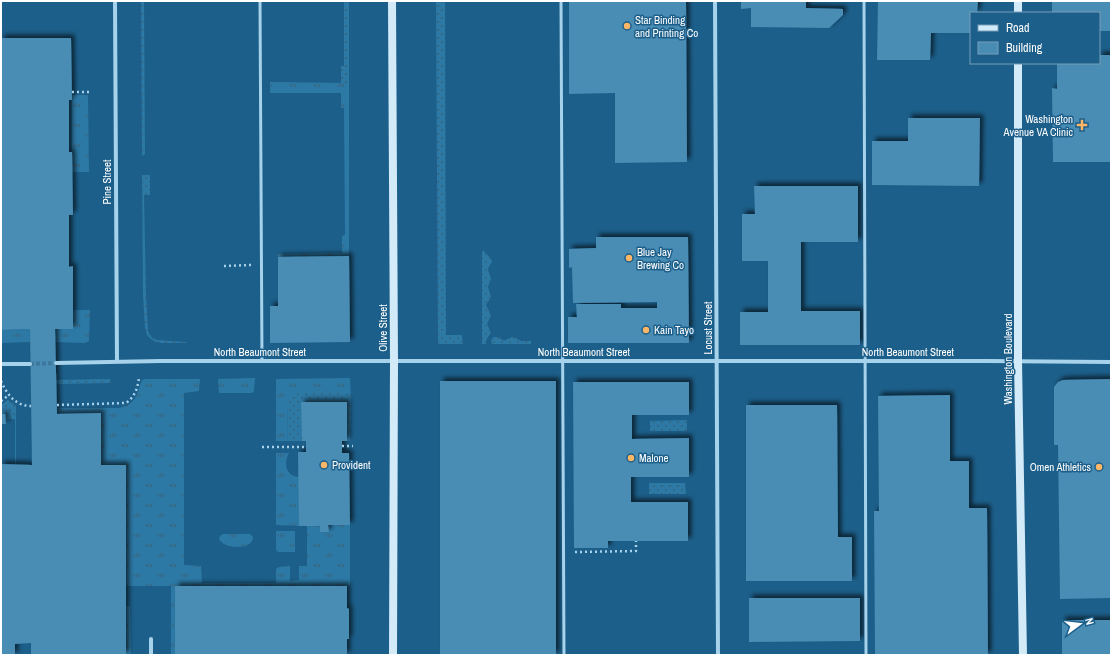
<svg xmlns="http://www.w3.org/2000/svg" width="1112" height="656" font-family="'Archivo Narrow',sans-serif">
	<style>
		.grass { fill: url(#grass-tufts) }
		.garden { fill: url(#garden-dots) }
		.building { fill: #498cb4; filter: url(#shadow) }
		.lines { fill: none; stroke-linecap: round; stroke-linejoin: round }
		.minor-tunnel { stroke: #3e779c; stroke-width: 4; stroke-dasharray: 4 2; stroke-linecap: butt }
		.path { stroke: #a7d2ec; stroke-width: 2.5; stroke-dasharray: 2 3; stroke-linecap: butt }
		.service { stroke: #a7d2ec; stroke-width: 3 }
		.minor { stroke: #a7d2ec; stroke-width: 4 }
		.secondary { stroke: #d3eaf9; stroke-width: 8 }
		.poi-dot { fill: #fcb665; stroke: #1c5f8a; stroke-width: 1.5 }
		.labels { text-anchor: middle; stroke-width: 3; stroke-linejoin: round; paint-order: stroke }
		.poi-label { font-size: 11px; fill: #fff; stroke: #1c5f8a; text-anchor: start }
		.street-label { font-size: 11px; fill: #fff; stroke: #1c5f8a }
	</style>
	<defs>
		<pattern id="grass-tufts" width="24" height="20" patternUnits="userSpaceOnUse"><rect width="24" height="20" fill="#2c79a6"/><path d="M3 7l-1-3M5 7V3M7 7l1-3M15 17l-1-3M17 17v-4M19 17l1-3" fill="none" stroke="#3c6279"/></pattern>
		<pattern id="garden-dots" width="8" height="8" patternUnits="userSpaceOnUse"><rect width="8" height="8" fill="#2c79a6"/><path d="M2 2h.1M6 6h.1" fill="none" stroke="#3c6279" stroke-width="1.8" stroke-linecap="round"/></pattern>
		<filter id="shadow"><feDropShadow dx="3.5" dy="-3.5" stdDeviation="2" flood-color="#0009"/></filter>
	</defs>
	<rect width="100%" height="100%" fill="#1c5f8a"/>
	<path class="grass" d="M 270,82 L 349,83 L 349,256 L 278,257 L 277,254 L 342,253 L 342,236 L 345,235 L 344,108 L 341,108 L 341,93 L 270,93 Z
		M 72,95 L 88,95 L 89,172 L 72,172 Z
		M 73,310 L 90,310 L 89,341 L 85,343 L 55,342 L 55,329 L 73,329 Z
		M 30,329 L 30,342 L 1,343 L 1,330 Z
		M 255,378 L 254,391 L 252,393 L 219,393 L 218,379 Z
		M 350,378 L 351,399 L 347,394 L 287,403 L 288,441 L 276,441 L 276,379 Z
		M 145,379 L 200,379 L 199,391 L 184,393 L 184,565 L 201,566 L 202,583 L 276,583 L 276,569 L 279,567 L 290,566 L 290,581 L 299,580 L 299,566 L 307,566 L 307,525 L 320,526 L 320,532 L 329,531 L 328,525 L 350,525 L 350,586 L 175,586 L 175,655 L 171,655 L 171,586 L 126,586 L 126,465 L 101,465 L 101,413 L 57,414 L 57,408 L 119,408 C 137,404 137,394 142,380 Z
		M 276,453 L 289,453 C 283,464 286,476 299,477 L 299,526 L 276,525 Z
		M 276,531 L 295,531 L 295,552 L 278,552 L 276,550 Z
		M 223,534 L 250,534 L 253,537 C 253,551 223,549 219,539 L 220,536 Z
		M 126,606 L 130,606 L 131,655 L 126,655 Z"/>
	<path class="garden" d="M 141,1 L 144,1 L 145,154 L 142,156 Z
		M 344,1 L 349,1 L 349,83 L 341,83 L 341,66 L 344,66 Z
		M 436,1 L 445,1 L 446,335 L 462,335 L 463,344 L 438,344 Z
		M 142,175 L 150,175 L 150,195 L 144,195 L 146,293 L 148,331 L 152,338 L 157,340 L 186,342 L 186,343 L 162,343 L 156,342 L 151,339 L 147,335 L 145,328 L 143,295 Z
		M 483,250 L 491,259 L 492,262 C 485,272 489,269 491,279 L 488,287 L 491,297 L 486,305 L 491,315 L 487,324 C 495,339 487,331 486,344 L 482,344 L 482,253 Z
		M 494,337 L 498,337 C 507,344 505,338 514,337 L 521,341 L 531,341 L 531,344 L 492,344 L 491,340 Z
		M 110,379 L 111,383 L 56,384 L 56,380 Z
		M 315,390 C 328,391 342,388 351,399 L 350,441 L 347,441 L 346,402 L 302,402 L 302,441 L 288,441 L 287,403 L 292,395 L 303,392 Z
		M 8,400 L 16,406 L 16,464 L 15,464 L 15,419 L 6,419 L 5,415 L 1,414 L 1,405 Z
		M 687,420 L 687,431 L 650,431 L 650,421 Z
		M 649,483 L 685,483 L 686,494 L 649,494 Z"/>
	<path class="building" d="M 569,1 L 686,1 L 687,162 L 615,163 L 615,93 L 569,94 Z
		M 741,1 L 806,1 L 806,8 L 843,9 L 843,15 L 829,28 L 751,27 L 751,8 L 741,9 Z
		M 878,1 L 978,1 L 977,13 L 971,13 L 971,33 L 931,33 L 930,60 L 877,60 Z
		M 1052,1 L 1111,1 L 1111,31 L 1099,31 L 1099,13 L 1052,13 Z
		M 1,38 L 71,38 L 72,100 L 69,100 L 69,152 L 72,152 L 73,215 L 69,215 L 69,267 L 73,266 L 73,329 L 55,329 L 57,414 L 101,413 L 101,465 L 126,465 L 126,655 L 31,655 L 31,643 L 15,644 L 15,655 L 1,655 L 1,464 L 32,465 L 30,329 L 1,330 Z
		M 1099,55 L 1111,55 L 1111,162 L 1053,162 L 1052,88 L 1057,89 L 1057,63 L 1099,63 Z
		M 908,118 L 980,118 L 979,186 L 872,185 L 872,141 L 908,141 Z
		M 754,186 L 858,186 L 858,242 L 801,242 L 801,311 L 860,311 L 860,345 L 740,345 L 740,312 L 768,312 L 768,261 L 742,261 L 742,214 L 755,214 Z
		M 596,237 L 688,237 L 689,343 L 568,343 L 568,317 L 577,317 L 576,304 L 621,304 L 621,308 L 657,308 L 657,302 L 573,303 L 572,267 L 569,268 L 569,249 L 596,248 Z
		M 349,256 L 350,342 L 270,343 L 270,306 L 278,306 L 278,257 Z
		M 1111,379 L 1111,598 L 1060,599 L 1058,445 L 1054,445 L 1054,387 L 1058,382 L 1063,380 Z
		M 440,381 L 556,381 L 556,655 L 440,655 Z
		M 573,382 L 689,382 L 689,415 L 632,415 L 632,439 L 689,438 L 689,477 L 631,477 L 631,502 L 688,502 L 688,541 L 608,541 L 608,548 L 574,548 Z
		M 950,395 L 950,461 L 969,461 L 969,508 L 987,508 L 988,655 L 875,655 L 874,511 L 879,511 L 878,396 Z
		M 301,402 L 347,402 L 347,441 L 342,441 L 342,453 L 349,453 L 350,525 L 328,525 L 329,532 L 320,532 L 320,526 L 299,526 L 298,452 L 306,452 L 306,441 L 302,441 Z
		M 746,405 L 837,405 L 838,537 L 852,537 L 852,581 L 746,581 Z
		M 1,414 L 5,414 L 6,424 L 1,424 Z
		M 175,586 L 347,586 L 347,608 L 349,609 L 349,639 L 347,639 L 347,655 L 175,655 Z
		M 749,598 L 860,598 L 860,641 L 749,642 Z
		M 1062,620 L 1111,620 L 1111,655 L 1062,655 Z"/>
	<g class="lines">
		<path class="minor-tunnel" d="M 30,364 L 56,363"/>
		<path class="path" d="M 72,92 L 92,92
			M 224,266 L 251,265
			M 1,381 C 7,395 16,406 31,406
			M 1,401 L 9,395
			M 57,405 L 126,403 C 135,397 138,387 139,377
			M 342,446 L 353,446
			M 262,447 L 306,447
			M 575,552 L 636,551 L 636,541"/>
		<path class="service" d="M 260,1 L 262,361
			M 561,1 L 564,655
			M 864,1 L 866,655"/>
		<path class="minor" d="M 115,1 L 117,362
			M 715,1 L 718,655
			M 56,363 L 161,361 L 985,361 L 1111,362
			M 1,364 L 30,364
			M 151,639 L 151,655"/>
		<path class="secondary" d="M 392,1 L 394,361 L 393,655
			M 1018,1 L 1018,13
			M 1018,63 L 1018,361 L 1023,655"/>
	</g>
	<g class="poi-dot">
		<circle cx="627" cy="26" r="4"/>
		<path d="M1080 119h4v4h4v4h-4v4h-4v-4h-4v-4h4z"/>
		<circle cx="629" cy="258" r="4"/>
		<circle cx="646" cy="330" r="4"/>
		<circle cx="631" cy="458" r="4"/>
		<circle cx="324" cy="465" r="4"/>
		<circle cx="1099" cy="467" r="4"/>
	</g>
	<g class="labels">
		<g class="poi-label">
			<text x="635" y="24">Star Binding<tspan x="635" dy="13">and Printing Co</tspan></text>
			<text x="1073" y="123" text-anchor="end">Washington<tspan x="1073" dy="13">Avenue VA Clinic</tspan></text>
			<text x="637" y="256">Blue Jay<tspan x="637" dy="13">Brewing Co</tspan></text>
			<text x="654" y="334">Kain Tayo</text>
			<text x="639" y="462">Malone</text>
			<text x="332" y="469">Provident</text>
			<text x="1091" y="471" text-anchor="end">Omen Athletics</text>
		</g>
		<g class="street-label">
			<text transform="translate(107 182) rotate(-90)" y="4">Pine Street</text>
			<text transform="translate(383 328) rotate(-90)" y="4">Olive Street</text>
			<text transform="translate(708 328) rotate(-90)" y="4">Locust Street</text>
			<text x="260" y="356">North Beaumont Street</text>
			<text x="584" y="356">North Beaumont Street</text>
			<text x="908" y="356">North Beaumont Street</text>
			<text transform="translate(1008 359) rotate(-90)" y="4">Washington Boulevard</text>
		</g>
	</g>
	<rect width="1112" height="656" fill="none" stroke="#ffffff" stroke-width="4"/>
	<rect x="970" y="12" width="130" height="52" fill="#1c5f8a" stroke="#779fb9"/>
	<rect x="978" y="25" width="20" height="6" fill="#d3eaf9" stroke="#779fb9"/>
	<text x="1006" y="32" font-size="12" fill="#ffffff">Road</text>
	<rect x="978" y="42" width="20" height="12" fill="#498cb4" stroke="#779fb9"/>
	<text x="1006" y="52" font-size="12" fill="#ffffff">Building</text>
	<g transform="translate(1080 624) rotate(75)" stroke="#1c5f8a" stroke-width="3" paint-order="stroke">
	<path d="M0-3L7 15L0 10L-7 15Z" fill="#ffffff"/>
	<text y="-6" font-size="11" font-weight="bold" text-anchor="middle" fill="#ffffff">N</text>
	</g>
</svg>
